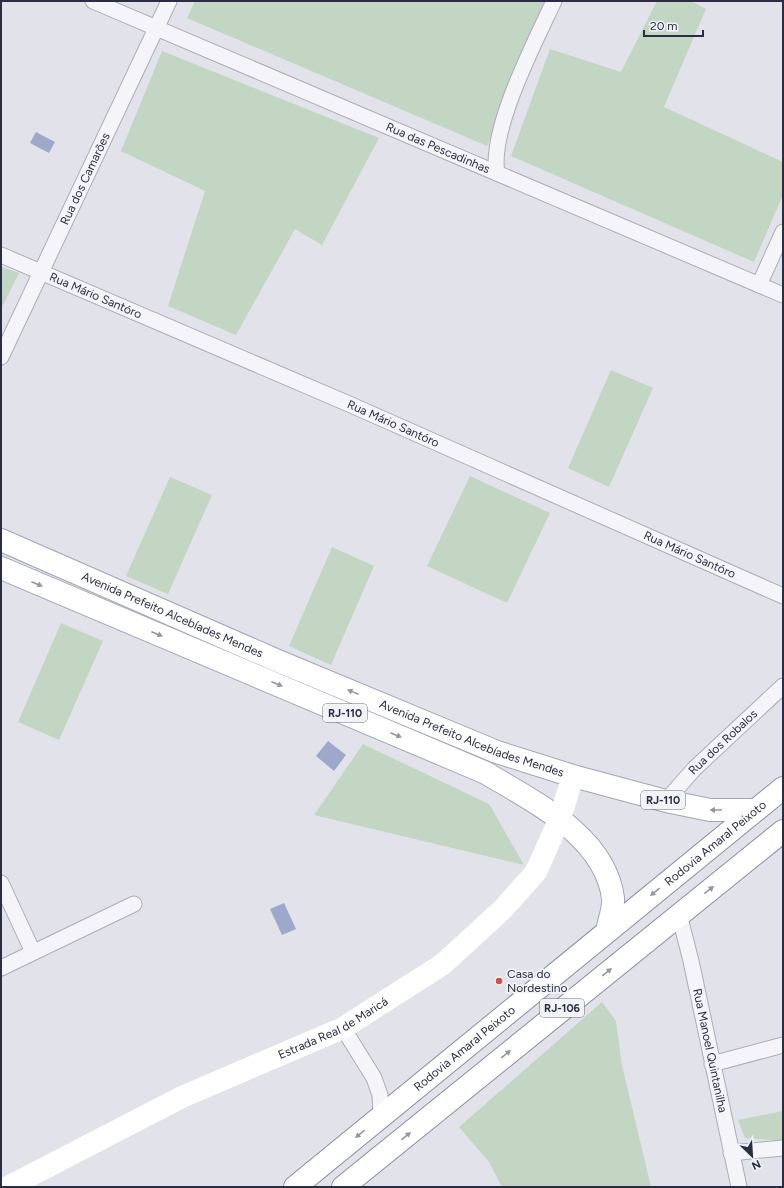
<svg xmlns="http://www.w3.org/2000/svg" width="784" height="1188" font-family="Figtree,sans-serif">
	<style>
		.green { fill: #c3d5c3 }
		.water { fill: #9da8cb }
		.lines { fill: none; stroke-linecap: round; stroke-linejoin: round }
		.minor-casing { stroke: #abacb8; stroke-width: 17 }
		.primary-casing { stroke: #a1a4b6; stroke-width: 24 }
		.trunk-casing { stroke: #898da1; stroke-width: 24 }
		.minor { stroke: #f5f5f9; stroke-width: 15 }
		.secondary { stroke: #fff; stroke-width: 22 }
		.primary { stroke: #fff; stroke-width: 22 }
		.trunk { stroke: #fff; stroke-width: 22 }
		.oneway { fill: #9496a1 }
		.poi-dot { fill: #d05346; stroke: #f2f3f8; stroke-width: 1.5 }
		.labels { text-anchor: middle; stroke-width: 3.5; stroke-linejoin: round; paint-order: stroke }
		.shield { fill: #f2f3f8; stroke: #666879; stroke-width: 1 }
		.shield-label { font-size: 11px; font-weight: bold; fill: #2a2d43 }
		.street-label { font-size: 12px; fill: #2a2d43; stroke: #f2f3f8 }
		.poi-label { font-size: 12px; fill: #2a2d43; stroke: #f2f3f8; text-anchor: start }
	</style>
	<rect width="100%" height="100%" fill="#e2e3ea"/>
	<path class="green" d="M 195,1 L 550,1 L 487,146 L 187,18 Z
		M 657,1 L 691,1 L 706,9 L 664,107 L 783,162 L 783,195 L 754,262 L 511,156 L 550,49 L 621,72 Z
		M 162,51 L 379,138 L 322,245 L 295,229 L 236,335 L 168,306 L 205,191 L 121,151 Z
		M 1,267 L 19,273 L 1,309 Z
		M 611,370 L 653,388 L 609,487 L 568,468 Z
		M 470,476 L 550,513 L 507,603 L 427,566 Z
		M 170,477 L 212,495 L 168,594 L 126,576 Z
		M 332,547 L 374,566 L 331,665 L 289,646 Z
		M 61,623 L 103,641 L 59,740 L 18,722 Z
		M 363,744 L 489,804 L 524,865 L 314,815 Z
		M 602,1002 L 616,1021 L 622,1065 L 651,1187 L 502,1187 L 489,1162 L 459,1127 Z
		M 783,1111 L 783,1141 L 745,1138 L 738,1120 Z"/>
	<path class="water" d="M 36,132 L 55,142 L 49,153 L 30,143 Z
		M 328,741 L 346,755 L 334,771 L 316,756 Z
		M 284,903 L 296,929 L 282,935 L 270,909 Z"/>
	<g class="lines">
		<defs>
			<g id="minor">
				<path id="s1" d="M 93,1 L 783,295"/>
				<path d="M 497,173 C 489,130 535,42 554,1"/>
				<path id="s2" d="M 1,255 L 349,404 L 783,596"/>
				<path d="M 759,285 L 783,232"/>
				<path id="s3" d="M 1,357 L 169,1"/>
				<path id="s4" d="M 666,801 L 694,769 L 783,686"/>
				<path d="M 1,883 L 33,952"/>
				<path id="s5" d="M 679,914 L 691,961 L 739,1187"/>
				<path d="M 1,968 L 134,904"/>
				<path d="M 343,1028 L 374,1078 L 380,1095 L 381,1117"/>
				<path d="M 712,1064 L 783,1045"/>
				<path d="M 731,1153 L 783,1148"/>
			</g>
			<g id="primary">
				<path id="s7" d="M 1,540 L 278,661 L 497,752 L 573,776 L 666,801 L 710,810 L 755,810"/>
				<path d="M 1,568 L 486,773 C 534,802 605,836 613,898 C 614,908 609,921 607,931"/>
			</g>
			<g id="trunk">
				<path id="s8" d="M 295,1187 L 783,788"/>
				<path d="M 343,1187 L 783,831"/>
			</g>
		</defs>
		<use href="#minor" class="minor-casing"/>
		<use href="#primary" class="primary-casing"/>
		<use href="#trunk" class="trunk-casing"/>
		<use href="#minor" class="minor"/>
		<path class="secondary" id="s6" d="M 8,1187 L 182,1097 L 343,1028 L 443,964 L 503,909 L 536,872 L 560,818 L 573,776"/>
		<use href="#primary" class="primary"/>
		<use href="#trunk" class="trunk"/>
	</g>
	<defs><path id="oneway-solid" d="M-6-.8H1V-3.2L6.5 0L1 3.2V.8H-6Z"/></defs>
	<g class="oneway">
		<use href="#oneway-solid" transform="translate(37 584) rotate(23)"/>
		<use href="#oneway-solid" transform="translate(157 634) rotate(23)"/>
		<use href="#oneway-solid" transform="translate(277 684) rotate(23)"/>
		<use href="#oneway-solid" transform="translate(353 692) rotate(-158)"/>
		<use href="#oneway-solid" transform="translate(396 735) rotate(23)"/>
		<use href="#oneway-solid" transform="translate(716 810) rotate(180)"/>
		<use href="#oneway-solid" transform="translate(709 890) rotate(-38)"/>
		<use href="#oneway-solid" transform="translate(655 892) rotate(141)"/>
		<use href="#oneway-solid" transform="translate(607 972) rotate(-39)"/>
		<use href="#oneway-solid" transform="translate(506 1054) rotate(-39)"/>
		<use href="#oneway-solid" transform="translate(360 1134) rotate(141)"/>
		<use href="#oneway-solid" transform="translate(406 1136) rotate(-39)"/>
	</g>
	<circle class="poi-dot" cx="499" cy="981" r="4"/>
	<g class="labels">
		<g class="shield">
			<rect x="323" y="704" width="44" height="18" rx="3"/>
			<rect x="641" y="791" width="44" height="18" rx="3"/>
			<rect x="540" y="999" width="44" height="18" rx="3"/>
		</g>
		<g class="shield-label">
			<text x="345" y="717">RJ-110</text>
			<text x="663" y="804">RJ-110</text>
			<text x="562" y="1012">RJ-106</text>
		</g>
		<g class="street-label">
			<text dy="4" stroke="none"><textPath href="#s1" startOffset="375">Rua das Pescadinhas</textPath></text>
			<text dy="4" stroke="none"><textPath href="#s3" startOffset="197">Rua dos Camarões</textPath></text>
			<text dy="4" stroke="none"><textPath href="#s2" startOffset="103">Rua Mário Santóro</textPath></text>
			<text dy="4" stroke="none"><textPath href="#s2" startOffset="427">Rua Mário Santóro</textPath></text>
			<text dy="4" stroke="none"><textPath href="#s2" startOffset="751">Rua Mário Santóro</textPath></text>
			<text dy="4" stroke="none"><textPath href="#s7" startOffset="187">Avenida Prefeito Alcebíades Mendes</textPath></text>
			<text dy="4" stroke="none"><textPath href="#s7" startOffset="511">Avenida Prefeito Alcebíades Mendes</textPath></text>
			<text dy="4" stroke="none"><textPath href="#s4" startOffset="82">Rua dos Robalos</textPath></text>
			<text dy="4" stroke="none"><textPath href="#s8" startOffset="543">Rodovia Amaral Peixoto</textPath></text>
			<text dy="4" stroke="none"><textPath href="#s6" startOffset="362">Estrada Real de Maricá</textPath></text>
			<text dy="4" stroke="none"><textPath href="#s8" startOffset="219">Rodovia Amaral Peixoto</textPath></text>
			<text dy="4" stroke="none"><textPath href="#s5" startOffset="140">Rua Manoel Quintanilha</textPath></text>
		</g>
		<g class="poi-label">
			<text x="507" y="978">Casa do<tspan x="507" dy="14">Nordestino</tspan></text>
		</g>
	</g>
	<rect width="784" height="1188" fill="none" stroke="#2a2d43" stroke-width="4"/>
	<g transform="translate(752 1156) rotate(155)" stroke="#f2f3f8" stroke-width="3" paint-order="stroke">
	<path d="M0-3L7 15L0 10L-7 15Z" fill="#2a2d43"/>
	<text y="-6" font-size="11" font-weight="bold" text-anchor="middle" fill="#2a2d43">N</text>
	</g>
	<path d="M644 30v6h59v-6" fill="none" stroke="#2a2d43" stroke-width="2"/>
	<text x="650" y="30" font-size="12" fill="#2a2d43" stroke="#f2f3f8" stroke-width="3" paint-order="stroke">20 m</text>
</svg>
